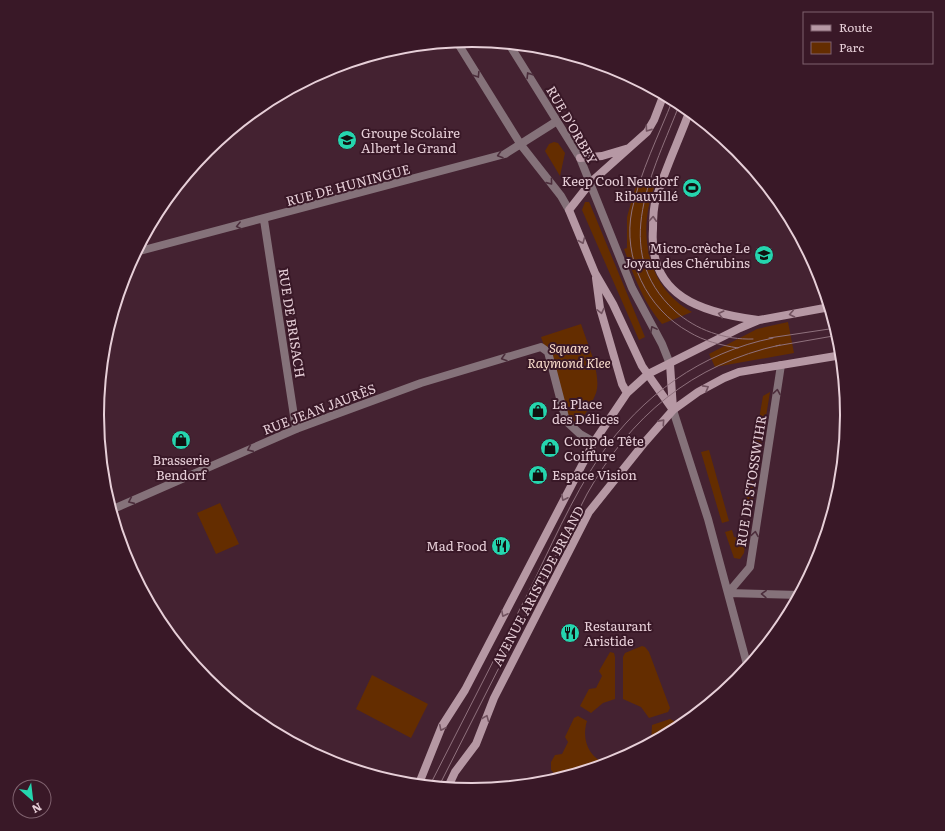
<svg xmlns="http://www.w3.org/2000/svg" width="945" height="831" font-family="Literata,serif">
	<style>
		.green { fill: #642d00 }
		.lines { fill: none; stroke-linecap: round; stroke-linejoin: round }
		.street { stroke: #85727a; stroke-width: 8 }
		.secondary { stroke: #b698a4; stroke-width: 8 }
		.tram { stroke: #8f717d; stroke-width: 1 }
		.oneway { stroke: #4c2e3c }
		.oneway2 { stroke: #71525f }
		.labels { text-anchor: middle; stroke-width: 4; stroke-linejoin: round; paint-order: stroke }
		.street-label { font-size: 13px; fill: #e7cfd8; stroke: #391827 }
		.poi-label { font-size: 13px; fill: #e7cfd8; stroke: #391827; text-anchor: start }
		.park-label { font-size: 13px; font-style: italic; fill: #f9dccb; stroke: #391827 }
		.rim { fill: none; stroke: #e7cfd8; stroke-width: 2 }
	</style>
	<rect width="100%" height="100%" fill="#442231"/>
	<path class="green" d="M 554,142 L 558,143 L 565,153 L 560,176 L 545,151 L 549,144 Z
		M 638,178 L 655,185 C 637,231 646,287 692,312 L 662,324 C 643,302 634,276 624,249 L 627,248 L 627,217 Z
		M 585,202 L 589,202 L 590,204 L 645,337 L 639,340 L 582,210 Z
		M 788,322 L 794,353 L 715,367 L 709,354 L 757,329 Z
		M 581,324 C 587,343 602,374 596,393 C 592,404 585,414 579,424 L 569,418 L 541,337 Z
		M 770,392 L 757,472 L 750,471 L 763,396 Z
		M 709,450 L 729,521 L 722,523 L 701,452 Z
		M 749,481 L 756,482 L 751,508 L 745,507 Z
		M 220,503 L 239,544 L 216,554 L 197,513 Z
		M 732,530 L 734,537 L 746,539 L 744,553 L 740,559 L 734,558 L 725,532 Z
		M 642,646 L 645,647 L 649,652 L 670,708 L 668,712 L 649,718 L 641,707 L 623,699 L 623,657 L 625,653 Z
		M 610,652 L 614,653 L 615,657 L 615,699 L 603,703 L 591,713 L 580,706 L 589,689 L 596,688 L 602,676 L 599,671 Z
		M 372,675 L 428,704 L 411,738 L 356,709 Z
		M 578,716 L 587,721 C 581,740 589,758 608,765 C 593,769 561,785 551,770 L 551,762 L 555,755 L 562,754 L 568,742 L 565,737 L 574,718 Z
		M 670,719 L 674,721 L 677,730 L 651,744 L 652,725 Z"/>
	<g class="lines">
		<path class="street" d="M 457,42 L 521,145 L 561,196 L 569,210
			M 509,44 L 580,158 L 632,288 L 662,344 L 670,364
			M 264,220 L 296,429
			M 136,252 L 505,154 L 557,121
			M 673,410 L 708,519 L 748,668
			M 111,510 L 296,429 L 421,383 L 541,347 L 548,352 L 566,421 L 580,434 L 594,442
			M 728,593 L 750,567 L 781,365
			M 728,593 L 800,595"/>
		<path class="secondary" d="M 664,94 L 654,120 L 647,132 L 591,182 L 569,210 L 595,273 L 613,304 L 642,366 L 673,410
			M 690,110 C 679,140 665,169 656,199 C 653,208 653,219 653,229 C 648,297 703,313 758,320
			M 580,158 L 602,156 L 629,148
			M 596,278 L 600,308 L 622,384 L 627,393
			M 670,364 L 673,409
			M 418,786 L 442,726 L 465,690 L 594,442 L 627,393 L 648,374 L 740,328 L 759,320 L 830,307
			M 447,789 L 455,772 L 476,744 L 494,698 L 589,512 L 645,442 L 673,410 L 698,392 L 724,378 L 739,372 L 842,355"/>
		<path class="tram" d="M 673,99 C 659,135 640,172 632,210 C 622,258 647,309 689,332 C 704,341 720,345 738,348
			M 680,103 C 654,171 608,250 675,311 C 696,330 725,340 753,339
			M 769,338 L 836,328
			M 776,346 L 839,335
			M 429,787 C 462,723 494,659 527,595 C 550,549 571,499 600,456 C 641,396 702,352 773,338
			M 438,788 L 587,494 C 630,417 692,364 780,345"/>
	</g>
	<defs><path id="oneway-chevron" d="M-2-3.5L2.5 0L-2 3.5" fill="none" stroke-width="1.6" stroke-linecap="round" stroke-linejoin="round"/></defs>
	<g class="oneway">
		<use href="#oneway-chevron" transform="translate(477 75) rotate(58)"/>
		<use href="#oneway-chevron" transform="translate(529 75) rotate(-122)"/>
		<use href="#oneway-chevron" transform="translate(500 155) rotate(163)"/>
		<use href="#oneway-chevron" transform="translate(550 182) rotate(51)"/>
		<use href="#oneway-chevron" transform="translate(239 226) rotate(166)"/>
		<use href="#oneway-chevron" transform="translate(653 329) rotate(-118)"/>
		<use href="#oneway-chevron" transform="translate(504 358) rotate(163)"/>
		<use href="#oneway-chevron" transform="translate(777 392) rotate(-81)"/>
		<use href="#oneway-chevron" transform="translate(250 449) rotate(156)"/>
		<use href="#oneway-chevron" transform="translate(131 501) rotate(156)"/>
		<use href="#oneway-chevron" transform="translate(755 534) rotate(-81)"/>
		<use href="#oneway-chevron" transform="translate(764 594) rotate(-178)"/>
	</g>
	<g class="oneway2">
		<use href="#oneway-chevron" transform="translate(648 129) rotate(125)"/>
		<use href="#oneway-chevron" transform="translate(653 219) rotate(-86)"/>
		<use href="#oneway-chevron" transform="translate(582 241) rotate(67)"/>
		<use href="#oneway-chevron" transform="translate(601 311) rotate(77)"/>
		<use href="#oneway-chevron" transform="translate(721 314) rotate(-166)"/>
		<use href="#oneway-chevron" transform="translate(792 314) rotate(169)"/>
		<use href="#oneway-chevron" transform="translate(706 388) rotate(-29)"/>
		<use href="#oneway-chevron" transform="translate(662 422) rotate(-48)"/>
		<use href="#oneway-chevron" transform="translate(564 498) rotate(117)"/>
		<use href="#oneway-chevron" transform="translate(504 614) rotate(117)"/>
		<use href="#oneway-chevron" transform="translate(486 718) rotate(-68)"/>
		<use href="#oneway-chevron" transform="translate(442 728) rotate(116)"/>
	</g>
	<defs>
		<symbol id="school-disc" viewBox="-11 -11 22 22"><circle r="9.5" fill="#25d5ae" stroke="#391827"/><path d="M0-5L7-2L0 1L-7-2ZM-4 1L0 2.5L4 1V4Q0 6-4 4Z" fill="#111"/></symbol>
		<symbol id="stadium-disc" viewBox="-11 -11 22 22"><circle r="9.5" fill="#25d5ae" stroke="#391827"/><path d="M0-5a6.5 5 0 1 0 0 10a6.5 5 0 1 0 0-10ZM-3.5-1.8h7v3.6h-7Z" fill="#111"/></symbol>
		<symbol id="shop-disc" viewBox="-11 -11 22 22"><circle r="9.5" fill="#25d5ae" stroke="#391827"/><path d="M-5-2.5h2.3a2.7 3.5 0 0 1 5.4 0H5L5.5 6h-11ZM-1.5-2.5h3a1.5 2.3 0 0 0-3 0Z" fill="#111"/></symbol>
		<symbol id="restaurant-disc" viewBox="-11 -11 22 22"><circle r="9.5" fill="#25d5ae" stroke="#391827"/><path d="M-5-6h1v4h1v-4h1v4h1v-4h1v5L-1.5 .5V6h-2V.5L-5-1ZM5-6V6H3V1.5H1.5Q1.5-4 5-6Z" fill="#111"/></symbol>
	</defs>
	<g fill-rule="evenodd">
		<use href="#school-disc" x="336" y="129" width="22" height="22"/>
		<use href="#stadium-disc" x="681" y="177" width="22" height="22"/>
		<use href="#school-disc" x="753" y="244" width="22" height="22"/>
		<use href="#shop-disc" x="527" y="400" width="22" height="22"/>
		<use href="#shop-disc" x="170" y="429" width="22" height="22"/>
		<use href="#shop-disc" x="539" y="437" width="22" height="22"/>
		<use href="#shop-disc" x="527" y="464" width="22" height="22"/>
		<use href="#restaurant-disc" x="490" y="535" width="22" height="22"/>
		<use href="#restaurant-disc" x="559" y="622" width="22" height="22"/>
	</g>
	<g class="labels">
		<g class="street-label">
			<text transform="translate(572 125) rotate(60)" y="5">RUE D'ORBEY</text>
			<text transform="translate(348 185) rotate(-15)" y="5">RUE DE HUNINGUE</text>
			<text transform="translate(292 323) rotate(81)" y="5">RUE DE BRISACH</text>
			<text transform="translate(319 409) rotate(-21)" y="5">RUE JEAN JAURÈS</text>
			<text transform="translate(751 481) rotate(-81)" y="5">RUE DE STOSSWIHR</text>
			<text transform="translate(538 586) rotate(-62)" y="5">AVENUE ARISTIDE BRIAND</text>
		</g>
		<g class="poi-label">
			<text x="361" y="138">Groupe Scolaire<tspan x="361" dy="15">Albert le Grand</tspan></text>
			<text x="678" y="186" text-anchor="end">Keep Cool Neudorf<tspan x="678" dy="15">Ribauvillé</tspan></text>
			<text x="750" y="253" text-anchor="end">Micro-crèche Le<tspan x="750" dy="15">Joyau des Chérubins</tspan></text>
			<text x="552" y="409">La Place<tspan x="552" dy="15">des Délices</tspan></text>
			<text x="564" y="446">Coup de Tête<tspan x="564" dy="15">Coiffure</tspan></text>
			<text x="181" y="465" text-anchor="middle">Brasserie<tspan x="181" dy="15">Bendorf</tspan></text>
			<text x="552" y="480">Espace Vision</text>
			<text x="487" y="551" text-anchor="end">Mad Food</text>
			<text x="584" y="631">Restaurant<tspan x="584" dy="15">Aristide</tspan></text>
		</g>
		<g class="park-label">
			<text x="569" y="353">Square<tspan x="569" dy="15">Raymond Klee</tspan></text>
		</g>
	</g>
	<path d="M0 0H945V831H0ZM104 415a368 368 0 1 1 736 0a368 368 0 1 1-736 0Z" fill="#391827" fill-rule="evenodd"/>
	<path class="rim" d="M104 415a368 368 0 1 1 736 0a368 368 0 1 1-736 0Z"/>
	<rect x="803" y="12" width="130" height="52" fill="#391827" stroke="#7f616e"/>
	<rect x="811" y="25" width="20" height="6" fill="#b698a4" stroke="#7f616e"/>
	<text x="839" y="32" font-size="12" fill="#e7cfd8">Route</text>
	<rect x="811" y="42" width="20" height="12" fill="#642d00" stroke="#7f616e"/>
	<text x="839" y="52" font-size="12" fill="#e7cfd8">Parc</text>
	<g transform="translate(32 799) rotate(152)"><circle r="19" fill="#391827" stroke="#7f616e"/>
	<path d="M0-3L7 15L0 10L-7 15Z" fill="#25d5ae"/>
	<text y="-6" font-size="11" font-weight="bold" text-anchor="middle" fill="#e7cfd8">N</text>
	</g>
</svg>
